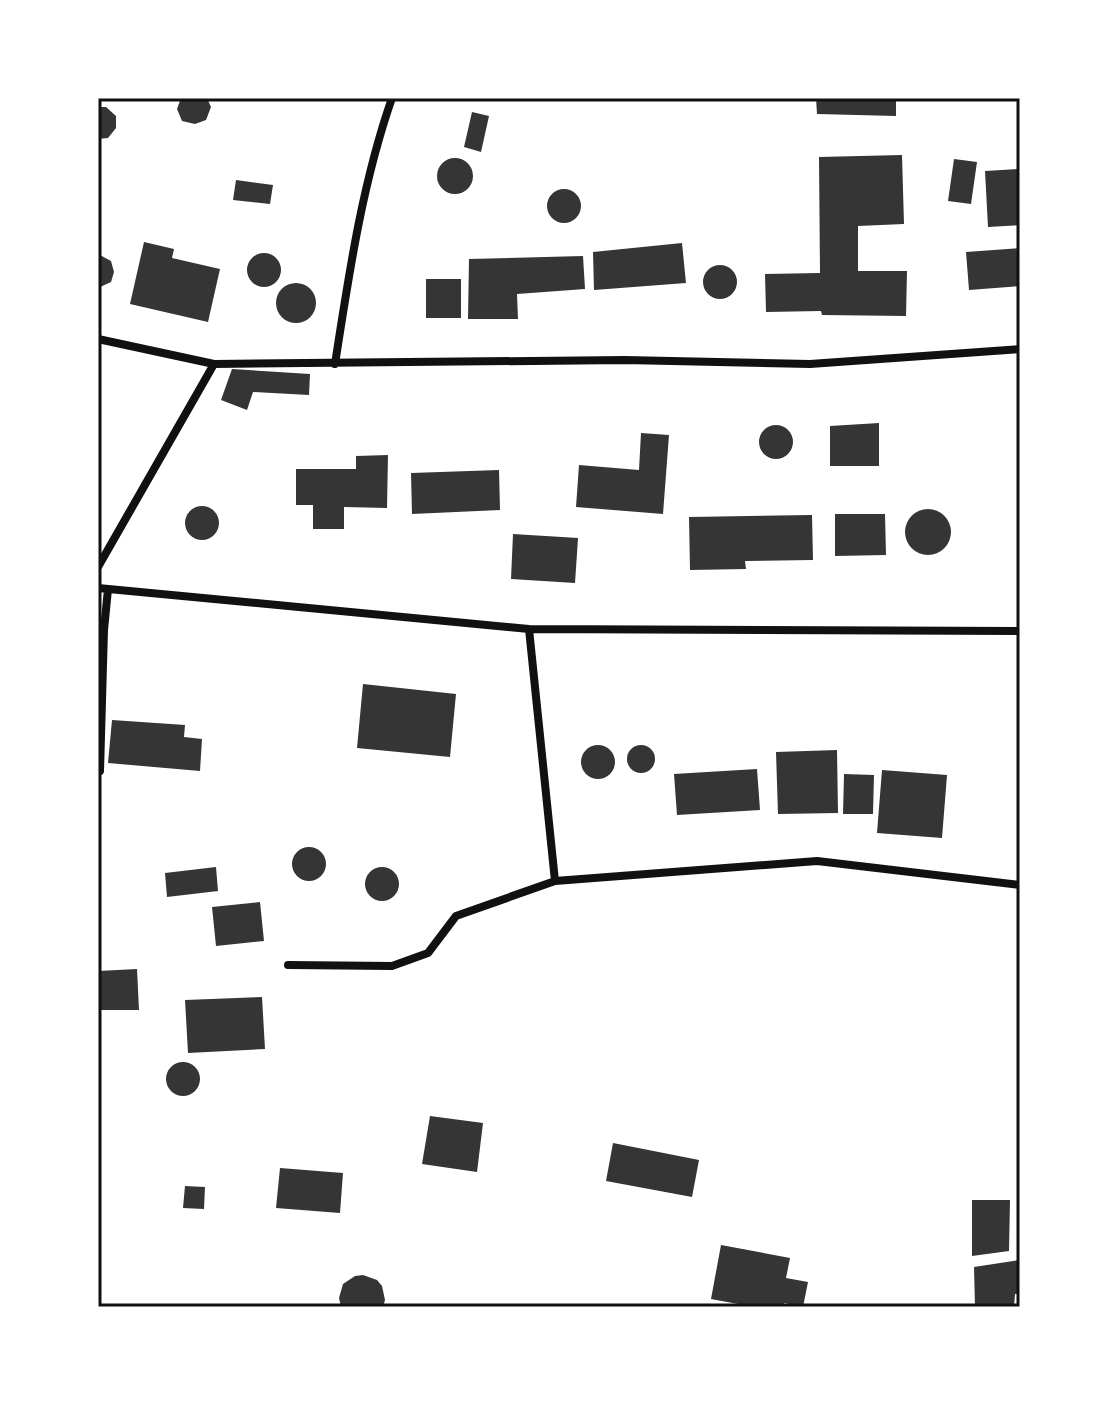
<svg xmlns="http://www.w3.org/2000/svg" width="1118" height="1405" font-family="'Exo 2',sans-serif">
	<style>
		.building { fill: #353535 }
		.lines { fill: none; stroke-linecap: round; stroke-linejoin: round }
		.minor { stroke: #111; stroke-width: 8 }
		.neatline { fill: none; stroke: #111; stroke-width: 3 }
	</style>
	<rect width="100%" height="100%" fill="#fff"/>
	<path class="building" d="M 181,98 L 207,98 L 211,107 L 206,120 L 195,124 L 182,121 L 177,109 Z
		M 816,98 L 896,98 L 896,116 L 817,114 Z
		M 98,107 L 106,107 L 116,116 L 116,128 L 108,138 L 98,139 Z
		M 472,112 L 489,116 L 481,152 L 464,147 Z
		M 902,155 L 904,224 L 858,226 L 858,271 L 907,271 L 906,316 L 822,315 L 821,311 L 766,312 L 765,274 L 820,273 L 819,157 Z
		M437 176a18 18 0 1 1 36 0a18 18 0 1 1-36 0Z
		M 954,159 L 977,162 L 971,204 L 948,201 Z
		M 1020,169 L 1020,225 L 988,227 L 985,171 Z
		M 236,180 L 273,185 L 270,204 L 233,200 Z
		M547 206a17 17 0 1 1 34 0a17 17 0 1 1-34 0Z
		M 144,242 L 174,249 L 172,258 L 220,269 L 208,322 L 130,304 Z
		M 682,243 L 686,283 L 594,290 L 593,252 Z
		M 1020,248 L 1020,286 L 969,290 L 966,252 Z
		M247 270a17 17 0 1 1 34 0a17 17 0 1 1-34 0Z
		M 98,254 L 111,261 L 114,272 L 111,282 L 98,288 Z
		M 583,256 L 585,289 L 517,294 L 518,319 L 468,319 L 469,259 Z
		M703 282a17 17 0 1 1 34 0a17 17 0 1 1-34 0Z
		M 426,279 L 461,279 L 461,318 L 426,318 Z
		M276 303a20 20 0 1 1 40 0a20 20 0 1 1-40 0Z
		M 232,369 L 310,374 L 309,395 L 253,392 L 247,410 L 221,400 Z
		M 879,423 L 879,466 L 830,466 L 830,426 Z
		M759 442a17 17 0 1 1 34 0a17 17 0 1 1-34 0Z
		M 641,433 L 669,435 L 663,514 L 576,507 L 579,465 L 639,470 Z
		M 388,455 L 387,508 L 344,507 L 344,529 L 313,529 L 313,505 L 296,505 L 296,469 L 356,469 L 356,456 Z
		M 499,470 L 500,510 L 412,514 L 411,473 Z
		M185 523a17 17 0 1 1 34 0a17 17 0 1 1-34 0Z
		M905 532a23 23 0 1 1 46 0a23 23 0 1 1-46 0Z
		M 835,514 L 885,514 L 886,555 L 835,556 Z
		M 812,515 L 813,560 L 745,561 L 746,569 L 690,570 L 689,517 Z
		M 513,534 L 578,538 L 575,583 L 511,579 Z
		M 363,684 L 456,694 L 450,757 L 357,748 Z
		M 112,720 L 185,725 L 184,737 L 202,739 L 200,771 L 108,763 Z
		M627 759a14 14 0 1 1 28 0a14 14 0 1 1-28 0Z
		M581 762a17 17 0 1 1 34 0a17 17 0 1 1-34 0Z
		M 837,750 L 838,813 L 778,814 L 776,752 Z
		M 757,769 L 760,810 L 677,815 L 674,774 Z
		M 882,770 L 947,775 L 942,838 L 877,833 Z
		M 844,774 L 874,775 L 873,814 L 843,814 Z
		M292 864a17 17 0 1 1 34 0a17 17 0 1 1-34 0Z
		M 216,867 L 218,891 L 167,897 L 165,873 Z
		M365 884a17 17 0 1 1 34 0a17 17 0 1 1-34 0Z
		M 260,902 L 264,941 L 216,946 L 212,907 Z
		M 137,969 L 139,1010 L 98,1010 L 98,971 Z
		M 262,997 L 265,1049 L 188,1053 L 185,1000 Z
		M166 1079a17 17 0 1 1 34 0a17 17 0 1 1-34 0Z
		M 430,1116 L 483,1123 L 477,1172 L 422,1164 Z
		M 613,1143 L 699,1160 L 692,1197 L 606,1181 Z
		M 280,1168 L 343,1173 L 340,1213 L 276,1208 Z
		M 185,1186 L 205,1187 L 204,1209 L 183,1208 Z
		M 972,1200 L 1010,1200 L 1009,1251 L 972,1256 Z
		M 721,1245 L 790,1258 L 786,1278 L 808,1282 L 803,1307 L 784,1303 L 783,1307 L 754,1307 L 711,1299 Z
		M 1020,1260 L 1020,1294 L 1015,1294 L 1014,1307 L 975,1307 L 974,1267 Z
		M 363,1275 L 377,1280 L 382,1286 L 385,1300 L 383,1307 L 341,1307 L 339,1298 L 343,1284 L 355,1276 Z"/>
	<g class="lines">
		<path class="minor" d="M 98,339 L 214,364 L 625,360 L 810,364 L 1020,349
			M 335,364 C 349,274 362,184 392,98
			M 98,567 L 214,364
			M 98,588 L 529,629 L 1020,631
			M 529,629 L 555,881 L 817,861 L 1020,885
			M 100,771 L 104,630 L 108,589
			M 288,965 L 392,966 L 428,953 L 456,916 L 555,881"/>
	</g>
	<rect width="1118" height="1405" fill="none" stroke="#ffffff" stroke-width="200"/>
	<rect x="100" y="100" width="918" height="1205" class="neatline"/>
</svg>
